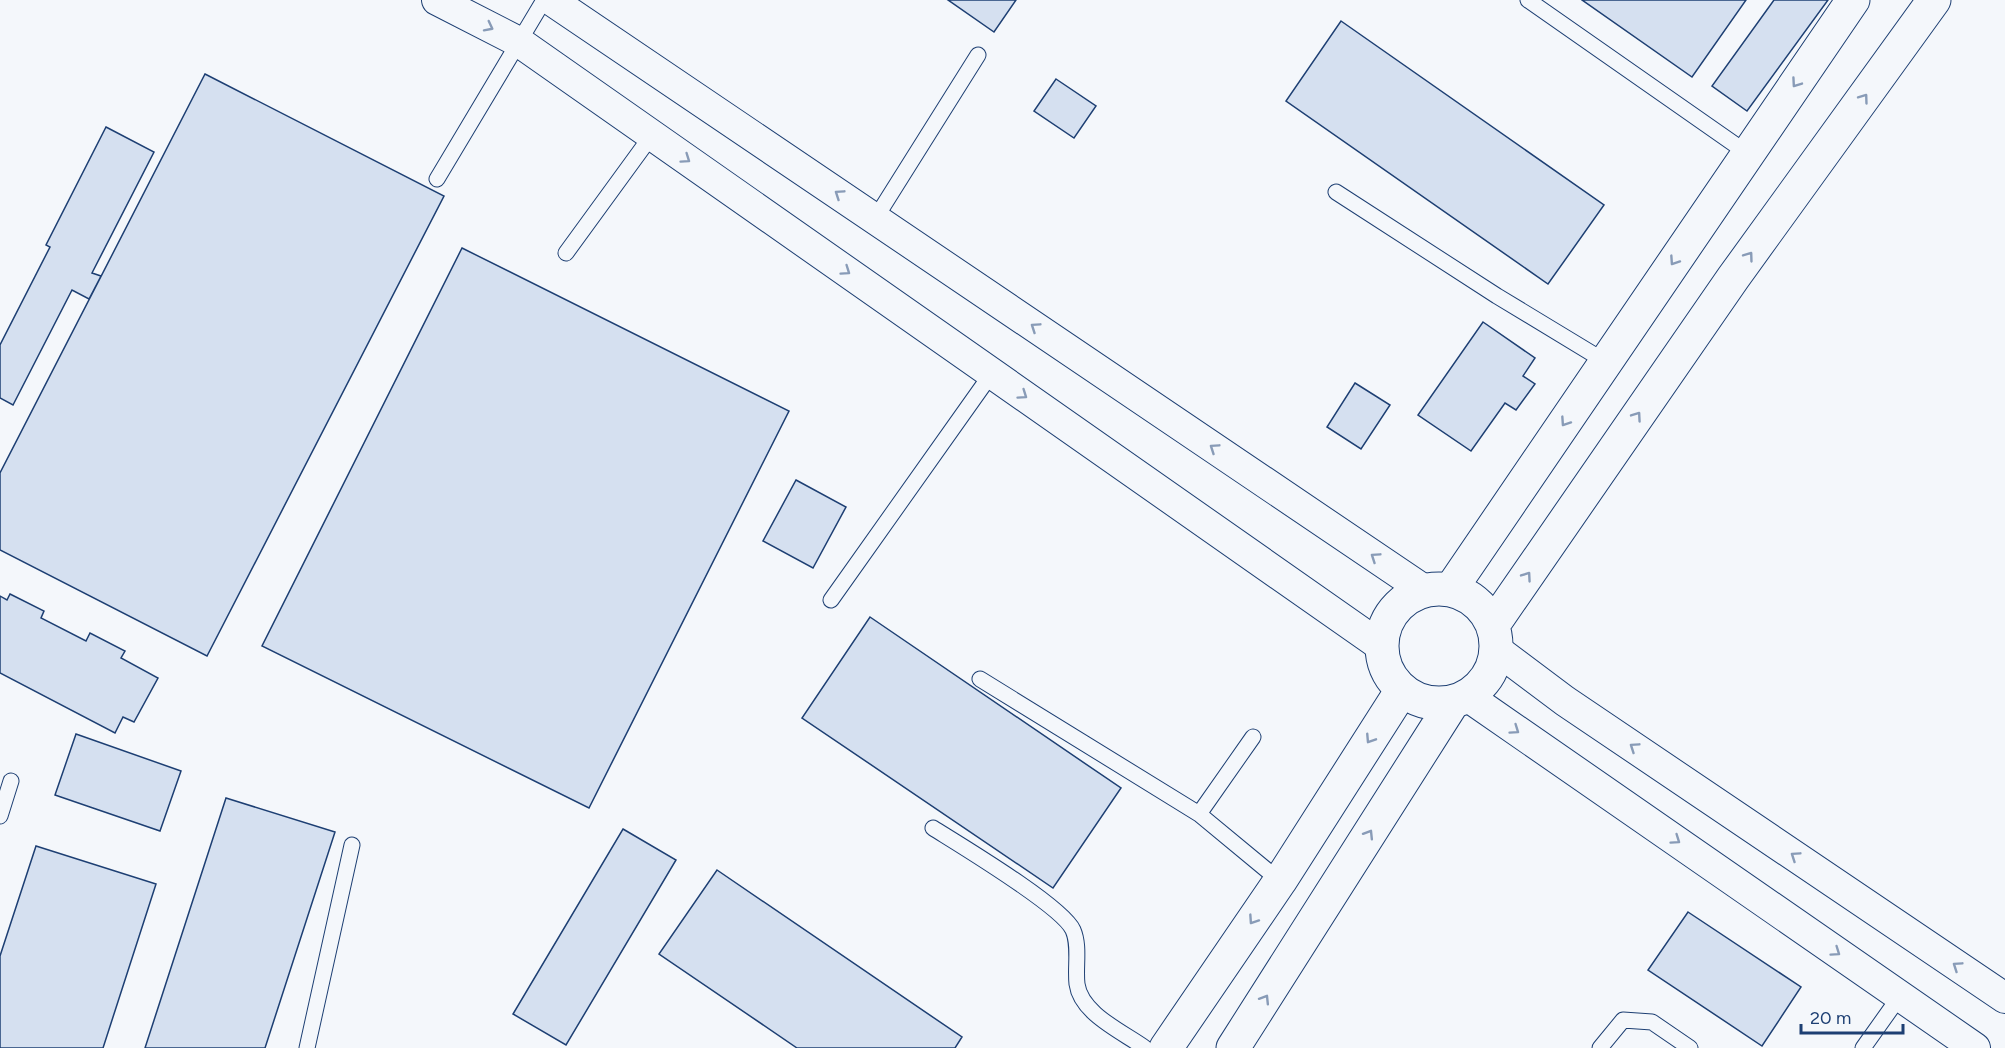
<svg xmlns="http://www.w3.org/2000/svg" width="2005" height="1048" font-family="Figtree,sans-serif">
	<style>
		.building { fill: #d5e0f0; stroke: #1d3f73; stroke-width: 1.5 }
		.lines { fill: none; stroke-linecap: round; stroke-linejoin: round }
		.service-casing { stroke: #1d3f73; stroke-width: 17 }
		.minor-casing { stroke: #1d3f73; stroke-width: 32 }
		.tertiary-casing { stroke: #1d3f73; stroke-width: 35 }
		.service { stroke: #f4f7fb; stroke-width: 15 }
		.minor { stroke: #f4f7fb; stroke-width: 30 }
		.tertiary { stroke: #f4f7fb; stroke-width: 33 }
		.oneway { stroke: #889bb7 }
	</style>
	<rect width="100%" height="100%" fill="#f4f7fb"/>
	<path class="building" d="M 948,0 L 1016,0 L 994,32 Z
		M 1582,0 L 1746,0 L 1692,77 Z
		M 1774,0 L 1828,0 L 1747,111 L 1712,86 Z
		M 1341,21 L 1604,205 L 1548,284 L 1286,101 Z
		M 205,74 L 444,196 L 207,656 L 0,550 L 0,473 Z
		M 1056,79 L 1096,106 L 1074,138 L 1034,111 Z
		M 106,127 L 154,152 L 92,273 L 101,276 L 89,299 L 72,290 L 13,405 L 0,398 L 0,345 L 50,247 L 46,245 Z
		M 462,248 L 789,411 L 589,808 L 262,646 Z
		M 1483,322 L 1535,358 L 1523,376 L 1535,384 L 1516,410 L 1505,403 L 1471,451 L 1418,415 Z
		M 1355,383 L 1390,405 L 1361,449 L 1327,427 Z
		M 796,480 L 846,507 L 813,568 L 763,541 Z
		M 10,594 L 44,611 L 41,618 L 86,641 L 90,633 L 125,651 L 121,658 L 158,678 L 134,722 L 123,717 L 115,733 L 0,673 L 0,596 L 7,600 Z
		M 870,617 L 1121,788 L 1053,888 L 802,718 Z
		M 76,734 L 181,771 L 160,831 L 55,795 Z
		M 226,798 L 335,832 L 265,1048 L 145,1048 Z
		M 623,829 L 676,860 L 566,1045 L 513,1014 Z
		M 36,846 L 156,884 L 103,1048 L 0,1048 L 0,956 Z
		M 717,870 L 962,1037 L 955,1048 L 797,1048 L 659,954 Z
		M 1688,912 L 1801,987 L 1762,1046 L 1648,970 Z"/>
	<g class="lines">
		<defs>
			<path id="service" d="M 1528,0 L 1747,153
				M 437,179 L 544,0
				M 1336,192 L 1497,296 L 1606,362
				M 875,219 L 978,55
				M 566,253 L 652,135
				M 831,600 L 992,373
				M 980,679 L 1199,814 L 1280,881
				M 1199,814 L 1253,737
				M 0,816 L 11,781
				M 933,828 C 960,845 1062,906 1073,930 C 1080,946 1075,967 1077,984 C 1081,1014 1123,1032 1145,1048
				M 307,1048 L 352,845
				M 1600,1048 L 1623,1020 L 1652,1022 L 1690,1048
				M 1863,1048 L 1900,996"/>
			<path id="minor" d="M 437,0 L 519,42 L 1381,646
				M 551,0 L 1424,590
				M 1497,650 L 1565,701 L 2005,998
				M 1467,696 L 1975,1048"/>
			<path id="tertiary" d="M1382 646a57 57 0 1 1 114 0a57 57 0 1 1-114 0Z
				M 1451,589 L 1853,0
				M 1493,625 L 1733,278 L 1934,0
				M 1166,1048 L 1280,881 L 1402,690
				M 1233,1048 L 1453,702"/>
		</defs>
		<use href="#service" class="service-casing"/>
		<use href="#minor" class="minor-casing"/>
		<use href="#tertiary" class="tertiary-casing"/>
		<use href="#service" class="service"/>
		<use href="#minor" class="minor"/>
		<use href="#tertiary" class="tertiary"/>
	</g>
	<defs><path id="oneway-chevron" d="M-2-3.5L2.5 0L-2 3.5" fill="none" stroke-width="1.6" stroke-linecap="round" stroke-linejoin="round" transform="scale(1.5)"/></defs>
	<g class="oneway">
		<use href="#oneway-chevron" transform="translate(489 27) rotate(27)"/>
		<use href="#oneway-chevron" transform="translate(1796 83) rotate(125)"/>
		<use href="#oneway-chevron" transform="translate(1864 98) rotate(-54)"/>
		<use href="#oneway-chevron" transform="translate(686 159) rotate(35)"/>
		<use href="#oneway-chevron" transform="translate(839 194) rotate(-146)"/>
		<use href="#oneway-chevron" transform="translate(1749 256) rotate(-54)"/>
		<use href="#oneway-chevron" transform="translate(1674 261) rotate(124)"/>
		<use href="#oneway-chevron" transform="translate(846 271) rotate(35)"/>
		<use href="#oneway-chevron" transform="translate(1035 327) rotate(-146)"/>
		<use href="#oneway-chevron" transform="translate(1023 395) rotate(35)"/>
		<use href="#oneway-chevron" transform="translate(1637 416) rotate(-55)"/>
		<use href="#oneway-chevron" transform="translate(1565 422) rotate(124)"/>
		<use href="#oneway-chevron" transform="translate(1214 448) rotate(-146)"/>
		<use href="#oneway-chevron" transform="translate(1375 557) rotate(-146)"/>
		<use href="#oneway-chevron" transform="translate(1527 576) rotate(-55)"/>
		<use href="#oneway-chevron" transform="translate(1515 730) rotate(35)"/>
		<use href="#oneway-chevron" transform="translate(1370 739) rotate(123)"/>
		<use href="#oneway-chevron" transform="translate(1634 747) rotate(-146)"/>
		<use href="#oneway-chevron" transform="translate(1369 834) rotate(-58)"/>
		<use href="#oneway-chevron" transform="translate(1676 840) rotate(35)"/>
		<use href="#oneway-chevron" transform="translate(1795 856) rotate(-146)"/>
		<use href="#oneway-chevron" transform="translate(1253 920) rotate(124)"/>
		<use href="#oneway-chevron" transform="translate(1836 952) rotate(35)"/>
		<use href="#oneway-chevron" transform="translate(1957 966) rotate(-146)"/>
		<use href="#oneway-chevron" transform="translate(1265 999) rotate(-58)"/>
	</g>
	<path d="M1801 1024v9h102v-9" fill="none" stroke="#1d3f73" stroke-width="3"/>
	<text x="1810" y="1024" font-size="18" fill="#1d3f73" stroke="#f4f7fb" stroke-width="4.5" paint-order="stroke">20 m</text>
</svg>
